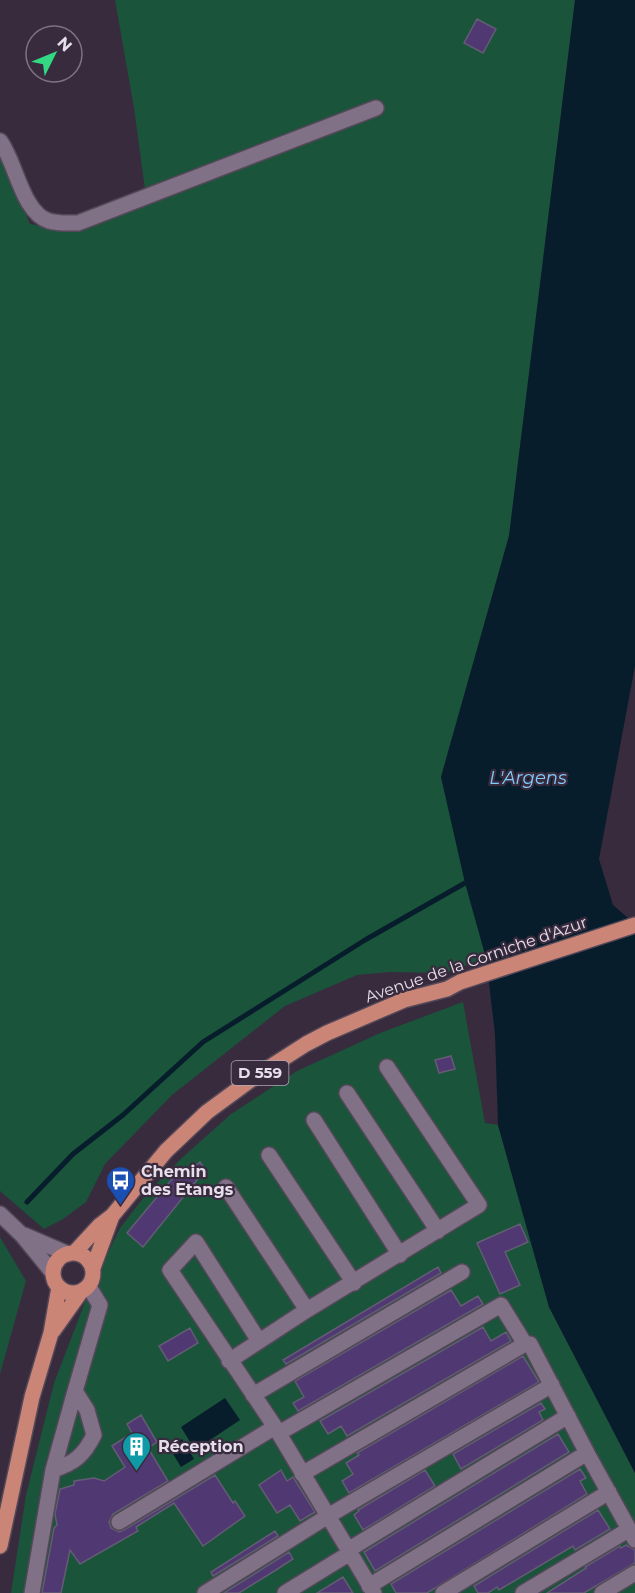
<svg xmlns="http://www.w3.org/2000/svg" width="635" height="1593" font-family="Montserrat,sans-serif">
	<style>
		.green { fill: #19543b }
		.water { fill: #071d2b }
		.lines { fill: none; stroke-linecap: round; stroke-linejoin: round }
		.stream { stroke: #071d2b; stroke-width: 5 }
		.building { fill: #503973; stroke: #635c73; stroke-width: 1.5 }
		.minor-casing { stroke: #544858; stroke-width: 18 }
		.major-casing { stroke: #544858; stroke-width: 18 }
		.minor { stroke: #817187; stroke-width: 15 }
		.major { stroke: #cb8576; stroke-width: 15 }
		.labels { text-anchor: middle; stroke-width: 4.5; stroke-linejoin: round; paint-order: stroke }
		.shield { fill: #392b3e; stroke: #b3a8b7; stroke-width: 1.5 }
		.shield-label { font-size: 15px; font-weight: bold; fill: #e7deeb }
		.street-label { font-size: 16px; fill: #e7deeb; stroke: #392b3e }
		.poi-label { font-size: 16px; font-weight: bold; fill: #e7deeb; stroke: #392b3e; text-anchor: start }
		.water-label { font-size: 18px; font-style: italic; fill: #80cbfc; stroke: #392b3e }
	</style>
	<rect width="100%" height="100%" fill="#392b3e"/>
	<path class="green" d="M 115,0 L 575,0 L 509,536 L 441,777 L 486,958 L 446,973 L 390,972 L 357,975 L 285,1006 L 172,1095 L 105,1164 L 86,1202 L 63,1219 L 44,1229 L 0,1191 L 0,153 L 30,224 L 77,231 L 147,204 L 134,108 Z
		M 463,1002 L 485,1123 L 498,1125 L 549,1307 L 635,1473 L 635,1593 L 11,1593 L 26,1495 L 54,1383 L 90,1289 L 120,1228 L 147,1193 L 183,1157 L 231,1114 L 297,1071 L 380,1033 Z
		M 0,1237 L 26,1281 L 0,1374 Z"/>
	<path class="water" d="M 575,0 L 635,0 L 635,666 L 599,859 L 613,905 L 635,924 L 635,1473 L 549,1307 L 498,1125 L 495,1034 L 486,958 L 465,883 L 441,777 L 509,536 Z
		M 225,1398 L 240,1420 L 195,1450 L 181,1427 Z
		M 182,1439 L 194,1459 L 181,1467 L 169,1447 Z"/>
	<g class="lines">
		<path class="stream" d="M 27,1202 L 73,1154 L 123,1115 L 203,1042 L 365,940 L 465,883 L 471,883"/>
	</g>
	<path class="building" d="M 477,19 L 496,29 L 483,53 L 464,43 Z
		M 451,1056 L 455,1069 L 439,1073 L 435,1060 Z
		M 200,1162 L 207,1172 L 197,1180 L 143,1247 L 127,1233 L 177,1173 L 181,1176 Z
		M 520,1224 L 528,1242 L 505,1252 L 520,1285 L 500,1294 L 477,1243 Z
		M 438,1267 L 441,1273 L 286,1364 L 283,1360 Z
		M 451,1290 L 461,1306 L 478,1296 L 483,1304 L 298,1411 L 293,1403 L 304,1397 L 295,1381 Z
		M 483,1327 L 491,1341 L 506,1332 L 511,1341 L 347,1436 L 341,1426 L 328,1434 L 320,1421 Z
		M 190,1328 L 198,1343 L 168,1361 L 159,1346 Z
		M 523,1356 L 539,1382 L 349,1493 L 342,1481 L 353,1474 L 346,1463 L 359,1455 L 357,1453 Z
		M 541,1403 L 545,1409 L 539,1412 L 543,1420 L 461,1469 L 453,1454 Z
		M 141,1415 L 157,1442 L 148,1448 L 168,1481 L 113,1514 L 109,1522 L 111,1528 L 119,1532 L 124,1530 L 215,1475 L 233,1503 L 235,1501 L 245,1516 L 203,1546 L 174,1503 L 136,1527 L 138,1531 L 80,1564 L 70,1550 L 61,1593 L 42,1593 L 54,1528 L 57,1525 L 55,1514 L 60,1489 L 74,1485 L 74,1481 L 94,1478 L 104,1481 L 125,1467 L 112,1446 L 132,1433 L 127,1424 Z
		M 558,1434 L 569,1452 L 375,1571 L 364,1552 Z
		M 580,1469 L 586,1478 L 580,1481 L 587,1494 L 427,1593 L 396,1593 L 391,1584 Z
		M 281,1470 L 287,1481 L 293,1477 L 315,1512 L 300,1521 L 290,1505 L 277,1513 L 259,1485 Z
		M 425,1470 L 435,1486 L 363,1530 L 354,1515 L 359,1511 L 358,1510 Z
		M 598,1510 L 610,1529 L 575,1550 L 573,1546 L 499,1590 L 497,1587 L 488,1593 L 478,1593 L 474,1586 Z
		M 275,1531 L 278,1536 L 213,1576 L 211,1572 Z
		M 626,1545 L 635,1550 L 635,1563 L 584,1593 L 547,1593 L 586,1568 L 585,1567 L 620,1546 L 621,1548 Z
		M 289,1552 L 293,1559 L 276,1570 L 239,1593 L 224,1593 Z
		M 343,1577 L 353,1593 L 317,1593 Z"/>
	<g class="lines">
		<defs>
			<path id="minor" d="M 0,141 C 16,162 22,213 49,221 C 59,224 69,223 78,223 L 376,108
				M 347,1093 L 438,1231
				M 314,1120 L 400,1255
				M 269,1155 L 354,1283
				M 226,1187 L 307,1310
				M 0,1214 L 22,1235 L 53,1273
				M 24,1235 L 68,1254
				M 259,1341 L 196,1242 L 170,1270 L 275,1427 L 374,1593
				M 229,1361 L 307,1310 L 479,1205 L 387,1067
				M 253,1395 L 462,1272
				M 279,1433 L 501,1305 L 525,1344 L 530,1344 L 587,1453
				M 53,1470 L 75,1391
				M 302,1474 L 525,1344
				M 119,1522 L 275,1427
				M 348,1550 L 568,1416
				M 369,1586 L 587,1453 L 635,1540
				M 32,1593 L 53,1470 C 75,1463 84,1455 94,1435 L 87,1410 L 75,1391 L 100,1305 L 89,1287
				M 205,1593 L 328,1516 L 552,1385
				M 285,1593 L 350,1553
				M 443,1593 L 609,1492
				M 523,1593 L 628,1530
				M 602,1593 L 635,1573"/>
			<path id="major" d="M53 1273a20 20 0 1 1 40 0a20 20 0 1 1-40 0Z
				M 74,1253 L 99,1226 L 112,1216 L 166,1151 L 207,1112 L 256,1076 L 306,1044 L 327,1033 L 404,1000 L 447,989 L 460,982 L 635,925
				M 93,1268 L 112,1216
				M 53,1331 L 80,1293
				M 0,1546 L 32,1397 L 51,1333 L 59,1287"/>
		</defs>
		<use href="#minor" class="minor-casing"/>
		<use href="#major" class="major-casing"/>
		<use href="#minor" class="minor"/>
		<use href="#major" class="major"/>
	</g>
	<defs>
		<symbol id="bus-pin" viewBox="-11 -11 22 30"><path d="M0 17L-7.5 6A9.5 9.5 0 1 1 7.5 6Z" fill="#1a4fb4" stroke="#392b3e"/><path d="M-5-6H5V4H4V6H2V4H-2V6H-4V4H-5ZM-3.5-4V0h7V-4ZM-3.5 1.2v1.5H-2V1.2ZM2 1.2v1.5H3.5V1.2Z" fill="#fff"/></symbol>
		<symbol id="building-pin" viewBox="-11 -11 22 30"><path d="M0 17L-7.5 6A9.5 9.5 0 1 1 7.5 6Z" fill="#0f9aa8" stroke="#392b3e"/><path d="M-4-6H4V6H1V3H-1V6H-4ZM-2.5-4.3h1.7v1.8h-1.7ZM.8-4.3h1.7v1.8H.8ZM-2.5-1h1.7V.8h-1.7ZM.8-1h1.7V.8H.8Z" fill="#fff"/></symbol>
	</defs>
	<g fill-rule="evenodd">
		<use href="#bus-pin" x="104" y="1164" width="33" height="45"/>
		<use href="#building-pin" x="120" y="1430" width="33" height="45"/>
	</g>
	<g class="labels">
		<rect class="shield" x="231.5" y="1061" width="57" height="24" rx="4.5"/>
		<g class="shield-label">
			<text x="260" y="1078">D 559</text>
		</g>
		<g class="street-label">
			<text transform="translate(476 959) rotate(-19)" y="6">Avenue de la Corniche d'Azur</text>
		</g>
		<g class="poi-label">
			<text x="141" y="1177">Chemin<tspan x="141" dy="18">des Etangs</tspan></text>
			<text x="158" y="1452">Réception</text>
		</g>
		<g class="water-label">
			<text x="528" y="784">L'Argens</text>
		</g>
	</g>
	<g transform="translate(54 54) rotate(47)"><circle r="28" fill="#392b3e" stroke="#7f7383" stroke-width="1.5"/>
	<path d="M0-4.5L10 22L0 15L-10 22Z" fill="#32d882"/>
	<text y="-9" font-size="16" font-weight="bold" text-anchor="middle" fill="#e7deeb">N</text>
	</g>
</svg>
